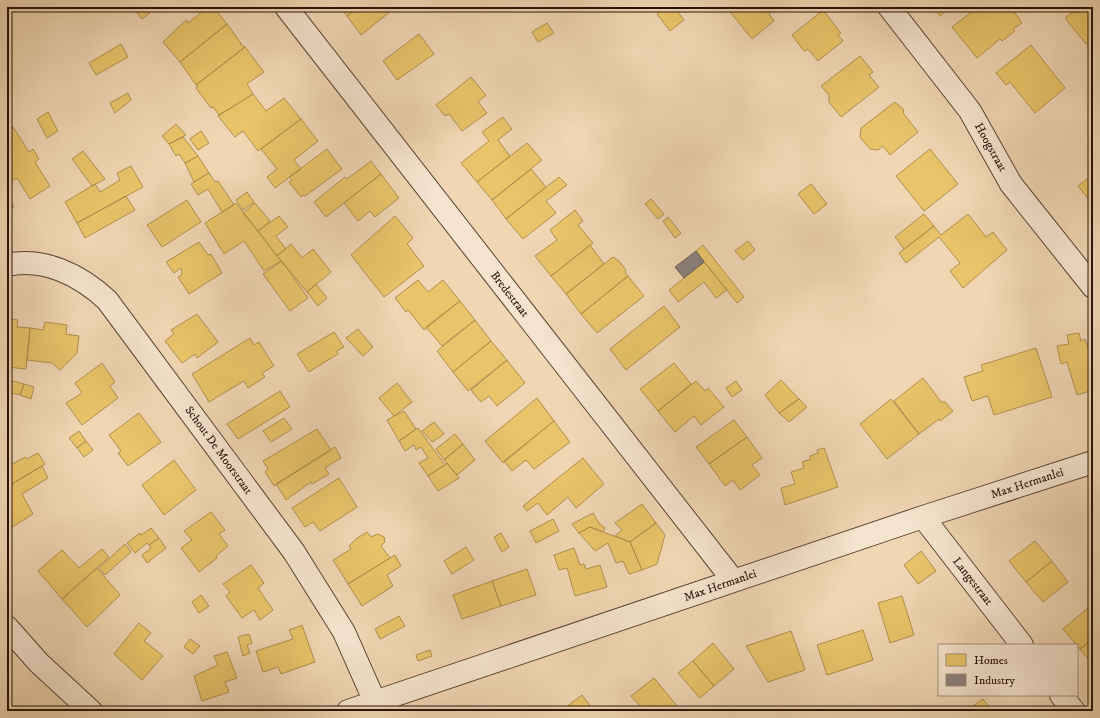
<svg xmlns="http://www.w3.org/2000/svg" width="1100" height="718" font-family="'IM FELL DW Pica',serif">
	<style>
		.homes { fill: #e9c46a; stroke: #af8f4d }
		.industry { fill: #8a817c; stroke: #6d605a }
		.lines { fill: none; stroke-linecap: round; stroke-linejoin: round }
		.minor-casing { stroke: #5a4334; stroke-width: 24 }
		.minor { stroke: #f5e4ce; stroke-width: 22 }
		.labels { text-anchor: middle; stroke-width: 4; stroke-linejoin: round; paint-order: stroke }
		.street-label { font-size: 12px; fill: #281209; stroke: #f5e4ce }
	</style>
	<rect width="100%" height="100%" fill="#f0d6b3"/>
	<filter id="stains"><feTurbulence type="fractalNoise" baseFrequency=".005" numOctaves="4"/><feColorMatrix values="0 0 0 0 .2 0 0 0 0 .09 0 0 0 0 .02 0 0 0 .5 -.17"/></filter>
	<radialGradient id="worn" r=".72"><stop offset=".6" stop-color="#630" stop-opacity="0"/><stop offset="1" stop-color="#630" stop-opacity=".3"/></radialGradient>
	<path class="homes" d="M 132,7 L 157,7 L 142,19 Z
		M 208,7 L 213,7 L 227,24 L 180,62 L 163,42 L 186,20 L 188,23 Z
		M 340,7 L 359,7 L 347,16 Z
		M 359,7 L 396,7 L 361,35 L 347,16 Z
		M 666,7 L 674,7 L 684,20 L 670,31 L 657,14 Z
		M 728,7 L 774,7 L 769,14 L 774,21 L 752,39 L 727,8 Z
		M 934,7 L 951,7 L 940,16 Z
		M 978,7 L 1011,7 L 1022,23 L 1013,29 L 1015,31 L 1002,41 L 1000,39 L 977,58 L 952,27 Z
		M 1079,7 L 1093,7 L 1093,39 L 1086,44 L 1065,18 Z
		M 823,10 L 841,33 L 838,35 L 843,41 L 818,61 L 808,49 L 804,51 L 792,35 Z
		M 547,23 L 554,33 L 538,42 L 532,32 Z
		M 227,24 L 241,43 L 240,44 L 245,47 L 196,85 L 180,62 Z
		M 419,34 L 434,54 L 397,80 L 383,61 Z
		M 121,44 L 128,57 L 96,75 L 89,63 Z
		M 1031,45 L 1065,88 L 1035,113 L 1010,82 L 1006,85 L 996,73 Z
		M 245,47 L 264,72 L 247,84 L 253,94 L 219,115 L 213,107 L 211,108 L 196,88 L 198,86 L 196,85 Z
		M 860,56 L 873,72 L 869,75 L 879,87 L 841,117 L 829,102 L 829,95 L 821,86 Z
		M 471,77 L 486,95 L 478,102 L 487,113 L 462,131 L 449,114 L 445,116 L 436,105 Z
		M 128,93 L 131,100 L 115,113 L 110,103 Z
		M 253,94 L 266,111 L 284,98 L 301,119 L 258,151 L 243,131 L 235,137 L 218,116 Z
		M 895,102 L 904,110 L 903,113 L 918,132 L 890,155 L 883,146 L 878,150 L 870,149 L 860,137 L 861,128 Z
		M 48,112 L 58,131 L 47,138 L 37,119 Z
		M 503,117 L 512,129 L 498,140 L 510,156 L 477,182 L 461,163 L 489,141 L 482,132 Z
		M 301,119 L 318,141 L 294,160 L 301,169 L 275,188 L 267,177 L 277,169 L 261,149 Z
		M 176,124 L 186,135 L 169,144 L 162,136 Z
		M 13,127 L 29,152 L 33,149 L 39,159 L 35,162 L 50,186 L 30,199 L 17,178 L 11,181 L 7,174 L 7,130 Z
		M 201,131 L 209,143 L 198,150 L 190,139 Z
		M 183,137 L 198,156 L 185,163 L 179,154 L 176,156 L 169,144 Z
		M 527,143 L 542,160 L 492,200 L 477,182 Z
		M 327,149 L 342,169 L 305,196 L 303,195 L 301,197 L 289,182 L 292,180 L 289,177 Z
		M 930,149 L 958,184 L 924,211 L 896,176 Z
		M 83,151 L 105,179 L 92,186 L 72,159 Z
		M 198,156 L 209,173 L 194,182 L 185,163 Z
		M 371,161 L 381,174 L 326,217 L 314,202 L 345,177 L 347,179 Z
		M 131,166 L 143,187 L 77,223 L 65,202 L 95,184 L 100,192 L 120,180 L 117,173 Z
		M 531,169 L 546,187 L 506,219 L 492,200 Z
		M 209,173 L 215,182 L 218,181 L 234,205 L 222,212 L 208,189 L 198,195 L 191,184 Z
		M 381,174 L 399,198 L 375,217 L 370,211 L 358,221 L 344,203 Z
		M 1093,174 L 1093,205 L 1078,186 Z
		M 559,177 L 567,185 L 546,201 L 556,213 L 523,239 L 506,219 Z
		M 811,184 L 827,204 L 814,214 L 798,194 Z
		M 247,192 L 254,202 L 243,210 L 236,200 Z
		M 7,196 L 14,207 L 7,211 Z
		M 126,196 L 135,210 L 85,238 L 77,223 Z
		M 651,199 L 664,214 L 658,219 L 645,204 Z
		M 187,200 L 201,222 L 162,247 L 147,225 Z
		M 236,203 L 281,261 L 264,271 L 244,241 L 224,254 L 205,223 Z
		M 255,203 L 270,221 L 258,231 L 243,213 Z
		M 575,210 L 583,221 L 578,225 L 593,243 L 551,276 L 535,256 L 557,240 L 550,230 Z
		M 924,214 L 934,226 L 904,249 L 895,237 Z
		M 968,214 L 986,237 L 993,232 L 1007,250 L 963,288 L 950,271 L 960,263 L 939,237 L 906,263 L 899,253 L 934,226 L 941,235 Z
		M 279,216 L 288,227 L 276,236 L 286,249 L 277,256 L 258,231 Z
		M 395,216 L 413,238 L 407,244 L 424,266 L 384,297 L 351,255 Z
		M 668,217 L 681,233 L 675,238 L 663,221 Z
		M 748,241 L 755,250 L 743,260 L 735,251 Z
		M 199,242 L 208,255 L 211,254 L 222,273 L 189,294 L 178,277 L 182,275 L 181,268 L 174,273 L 166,262 Z
		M 291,244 L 302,258 L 313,249 L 331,272 L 307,292 L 277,256 Z
		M 590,245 L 604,264 L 566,294 L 551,276 Z
		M 703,245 L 744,297 L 737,303 L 696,251 Z
		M 613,257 L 619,261 L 626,270 L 625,272 L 628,276 L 581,314 L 566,294 Z
		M 282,261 L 308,298 L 290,311 L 263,274 Z
		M 704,262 L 727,290 L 716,298 L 704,282 L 678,302 L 669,290 Z
		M 628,276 L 644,296 L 597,333 L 581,314 Z
		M 418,280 L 428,292 L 443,280 L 460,301 L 424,330 L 408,310 L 406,312 L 395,298 Z
		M 316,284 L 327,298 L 318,306 L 307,292 Z
		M 460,301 L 475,320 L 442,346 L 426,327 Z
		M 664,306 L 680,327 L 626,370 L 610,349 Z
		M 197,314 L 218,342 L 197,358 L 195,354 L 182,363 L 165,341 L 174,334 L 171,330 Z
		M 7,318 L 18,320 L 17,327 L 30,328 L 26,369 L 7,367 Z
		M 475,320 L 491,341 L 453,372 L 437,351 Z
		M 45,322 L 67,325 L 66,334 L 79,336 L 77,353 L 60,370 L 52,363 L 27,360 L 30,328 L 43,330 Z
		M 358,329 L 373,347 L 363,356 L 346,338 Z
		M 334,332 L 344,347 L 337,351 L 338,354 L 309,372 L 297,354 Z
		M 1079,333 L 1081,341 L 1085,339 L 1090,354 L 1093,353 L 1093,390 L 1077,395 L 1067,362 L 1061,364 L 1057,346 L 1069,344 L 1067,335 Z
		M 250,338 L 254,345 L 259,342 L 274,366 L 262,373 L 265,377 L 248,388 L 244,381 L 209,402 L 192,374 Z
		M 491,341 L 507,360 L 468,391 L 453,372 Z
		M 1036,348 L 1052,397 L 994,415 L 988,396 L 972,401 L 964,377 L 983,371 L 981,365 Z
		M 507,360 L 525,383 L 497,406 L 489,396 L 481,402 L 471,390 Z
		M 102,363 L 115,382 L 110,386 L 118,398 L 82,425 L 66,403 L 82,393 L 75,383 Z
		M 674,363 L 691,384 L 658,411 L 640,389 Z
		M 923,378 L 942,403 L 944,401 L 953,411 L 940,421 L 939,419 L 919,434 L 894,401 Z
		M 10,380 L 24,384 L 20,395 L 7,392 Z
		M 781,380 L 799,399 L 779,413 L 765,395 Z
		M 696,381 L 705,391 L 708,388 L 724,407 L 701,425 L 694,416 L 675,432 L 658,411 Z
		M 736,381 L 742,390 L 732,397 L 726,388 Z
		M 397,383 L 412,402 L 394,416 L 379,398 Z
		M 24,384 L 34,387 L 31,399 L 20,395 Z
		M 280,391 L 290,407 L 238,439 L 227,424 Z
		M 537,398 L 554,421 L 503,463 L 485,441 Z
		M 799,399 L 807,407 L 789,422 L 779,413 Z
		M 891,399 L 919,434 L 887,459 L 860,424 Z
		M 404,411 L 416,429 L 399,441 L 387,420 Z
		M 139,413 L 161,442 L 128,466 L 118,453 L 121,451 L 109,435 Z
		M 284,418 L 292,429 L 271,442 L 263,431 Z
		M 734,420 L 747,437 L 709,464 L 696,447 Z
		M 554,421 L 570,442 L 534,469 L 526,460 L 512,471 L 504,461 Z
		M 434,422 L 444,434 L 432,442 L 422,431 Z
		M 418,428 L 445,465 L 428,476 L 419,463 L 428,458 L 421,447 L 416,450 L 414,445 L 405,451 L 399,441 Z
		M 317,429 L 331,450 L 274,486 L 265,472 L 268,469 L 263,461 Z
		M 79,431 L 86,441 L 77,448 L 69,438 Z
		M 455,434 L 463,444 L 444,460 L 436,449 Z
		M 747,437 L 762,458 L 752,465 L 760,475 L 740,490 L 733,480 L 725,486 L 709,464 Z
		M 86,441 L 93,450 L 84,457 L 77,448 Z
		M 463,444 L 475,460 L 457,475 L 444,460 Z
		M 335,447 L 341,458 L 325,468 L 329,474 L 312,484 L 311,482 L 286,500 L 276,484 Z
		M 824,448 L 838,487 L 785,505 L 781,488 L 795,484 L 791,472 L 804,468 L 802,462 L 811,459 L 810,456 L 818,453 L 817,450 Z
		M 38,453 L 45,464 L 7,487 L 7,467 L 25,457 L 27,459 Z
		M 583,458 L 604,484 L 576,508 L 568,497 L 547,515 L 538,503 L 527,511 L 523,506 Z
		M 174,460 L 196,490 L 164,515 L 142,485 Z
		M 447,463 L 459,478 L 438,491 L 428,476 Z
		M 42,466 L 48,478 L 22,494 L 33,514 L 9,529 L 7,525 L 7,487 Z
		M 339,478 L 357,507 L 320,531 L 313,522 L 305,527 L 292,508 Z
		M 642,504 L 656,523 L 630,542 L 615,536 L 622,530 L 615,523 Z
		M 211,512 L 225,530 L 219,534 L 228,546 L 216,556 L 217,558 L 199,572 L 181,548 L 192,540 L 184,531 Z
		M 593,513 L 599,523 L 605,528 L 603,532 L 590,527 L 579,533 L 572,524 Z
		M 553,519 L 559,531 L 536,543 L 530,531 Z
		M 656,523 L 665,535 L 657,564 L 642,570 L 630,542 Z
		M 590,527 L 630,542 L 642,570 L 629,574 L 623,561 L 616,563 L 608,543 L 595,551 L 579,533 Z
		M 151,528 L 159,538 L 149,545 L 147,543 L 135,553 L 127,543 L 140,533 L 141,535 Z
		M 367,532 L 371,537 L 378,534 L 384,537 L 385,542 L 381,546 L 390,558 L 348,584 L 333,560 L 351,549 L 349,546 L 356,539 Z
		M 501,533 L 509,547 L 502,552 L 494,537 Z
		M 159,538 L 166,548 L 147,563 L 142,555 L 151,548 L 149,545 Z
		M 1035,541 L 1052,561 L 1026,582 L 1009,561 Z
		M 125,544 L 131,552 L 105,575 L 99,568 Z
		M 466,547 L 474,560 L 452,574 L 444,561 Z
		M 574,548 L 580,565 L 584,564 L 586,569 L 600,565 L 607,587 L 575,596 L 567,568 L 559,570 L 554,555 Z
		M 102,549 L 109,557 L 62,599 L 38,571 L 62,550 L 79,568 Z
		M 921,551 L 936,571 L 918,584 L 904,565 Z
		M 395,555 L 401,566 L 387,575 L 393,586 L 362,606 L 348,584 Z
		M 1052,561 L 1068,582 L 1043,602 L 1026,582 Z
		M 251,565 L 264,583 L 258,588 L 273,610 L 260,620 L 254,610 L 242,618 L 226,596 L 230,592 L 223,584 Z
		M 97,568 L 120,595 L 87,627 L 62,599 Z
		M 527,569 L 536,595 L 501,606 L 492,581 Z
		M 492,581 L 501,606 L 462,619 L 453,595 Z
		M 201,595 L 209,606 L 199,613 L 192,602 Z
		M 902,596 L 914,635 L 890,643 L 878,603 Z
		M 1089,607 L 1093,611 L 1093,639 L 1080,649 L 1063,629 Z
		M 399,616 L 405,626 L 380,639 L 375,629 Z
		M 139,623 L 151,633 L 144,641 L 163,656 L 142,680 L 114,654 Z
		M 302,625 L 315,662 L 281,674 L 278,667 L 263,672 L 256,651 L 293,639 L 289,630 Z
		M 863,630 L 873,660 L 827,675 L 817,645 Z
		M 791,631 L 805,670 L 768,682 L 746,646 Z
		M 249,634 L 252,643 L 247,645 L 250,653 L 243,656 L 238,637 Z
		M 190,639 L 200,646 L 193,654 L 184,647 Z
		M 1093,639 L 1093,665 L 1080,649 Z
		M 713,643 L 734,669 L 714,686 L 693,661 Z
		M 430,650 L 432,656 L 418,661 L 416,655 Z
		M 227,652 L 237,678 L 225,682 L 229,692 L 202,701 L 194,676 L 218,665 L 214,656 Z
		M 693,661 L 714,686 L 700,698 L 678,673 Z
		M 654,678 L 681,711 L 635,711 L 640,706 L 631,696 Z
		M 582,695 L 594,711 L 561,711 Z
		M 983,699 L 992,711 L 966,711 Z"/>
	<path class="industry" d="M 696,251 L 704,262 L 684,278 L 675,267 Z"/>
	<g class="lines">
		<defs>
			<path id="minor" d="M 286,7 L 733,580
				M 889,7 L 970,111 L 1011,184 L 1093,287
				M 7,265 C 44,257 80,275 107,300 L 294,552 L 344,632 L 375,702
				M 923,517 L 1022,645
				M 7,627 L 39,663 L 91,711
				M 1061,695 L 1074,711
				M 348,711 L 923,517 L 1093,462"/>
		</defs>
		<use href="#minor" class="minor-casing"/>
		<use href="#minor" class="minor"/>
	</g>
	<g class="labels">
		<g class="street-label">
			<text transform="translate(991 147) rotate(61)" y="4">Hoogstraat</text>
			<text transform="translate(510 294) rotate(52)" y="4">Bredestraat</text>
			<text transform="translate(219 450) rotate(54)" y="4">Schout De Moorstraat</text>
			<text transform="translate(1027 483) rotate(-18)" y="4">Max Hermanlei</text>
			<text transform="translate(973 581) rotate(52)" y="4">Langestraat</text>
			<text transform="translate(720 585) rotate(-19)" y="4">Max Hermanlei</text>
		</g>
	</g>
	<rect width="1100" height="718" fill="none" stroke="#f0d6b3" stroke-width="24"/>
	<rect x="8" y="8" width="1084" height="702" fill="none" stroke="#281209" stroke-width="2"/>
	<rect x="12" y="12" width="1076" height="694" fill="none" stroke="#281209"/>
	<rect x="938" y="644" width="140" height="52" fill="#f5e4ce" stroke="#a3907f"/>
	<rect x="946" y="654" width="20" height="12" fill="#e9c46a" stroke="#a3907f"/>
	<text x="974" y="664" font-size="12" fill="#281209">Homes</text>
	<rect x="946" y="674" width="20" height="12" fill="#8a817c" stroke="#a3907f"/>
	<text x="974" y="684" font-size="12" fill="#281209">Industry</text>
	<rect width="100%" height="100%" filter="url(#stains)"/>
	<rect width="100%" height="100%" fill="url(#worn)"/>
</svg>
